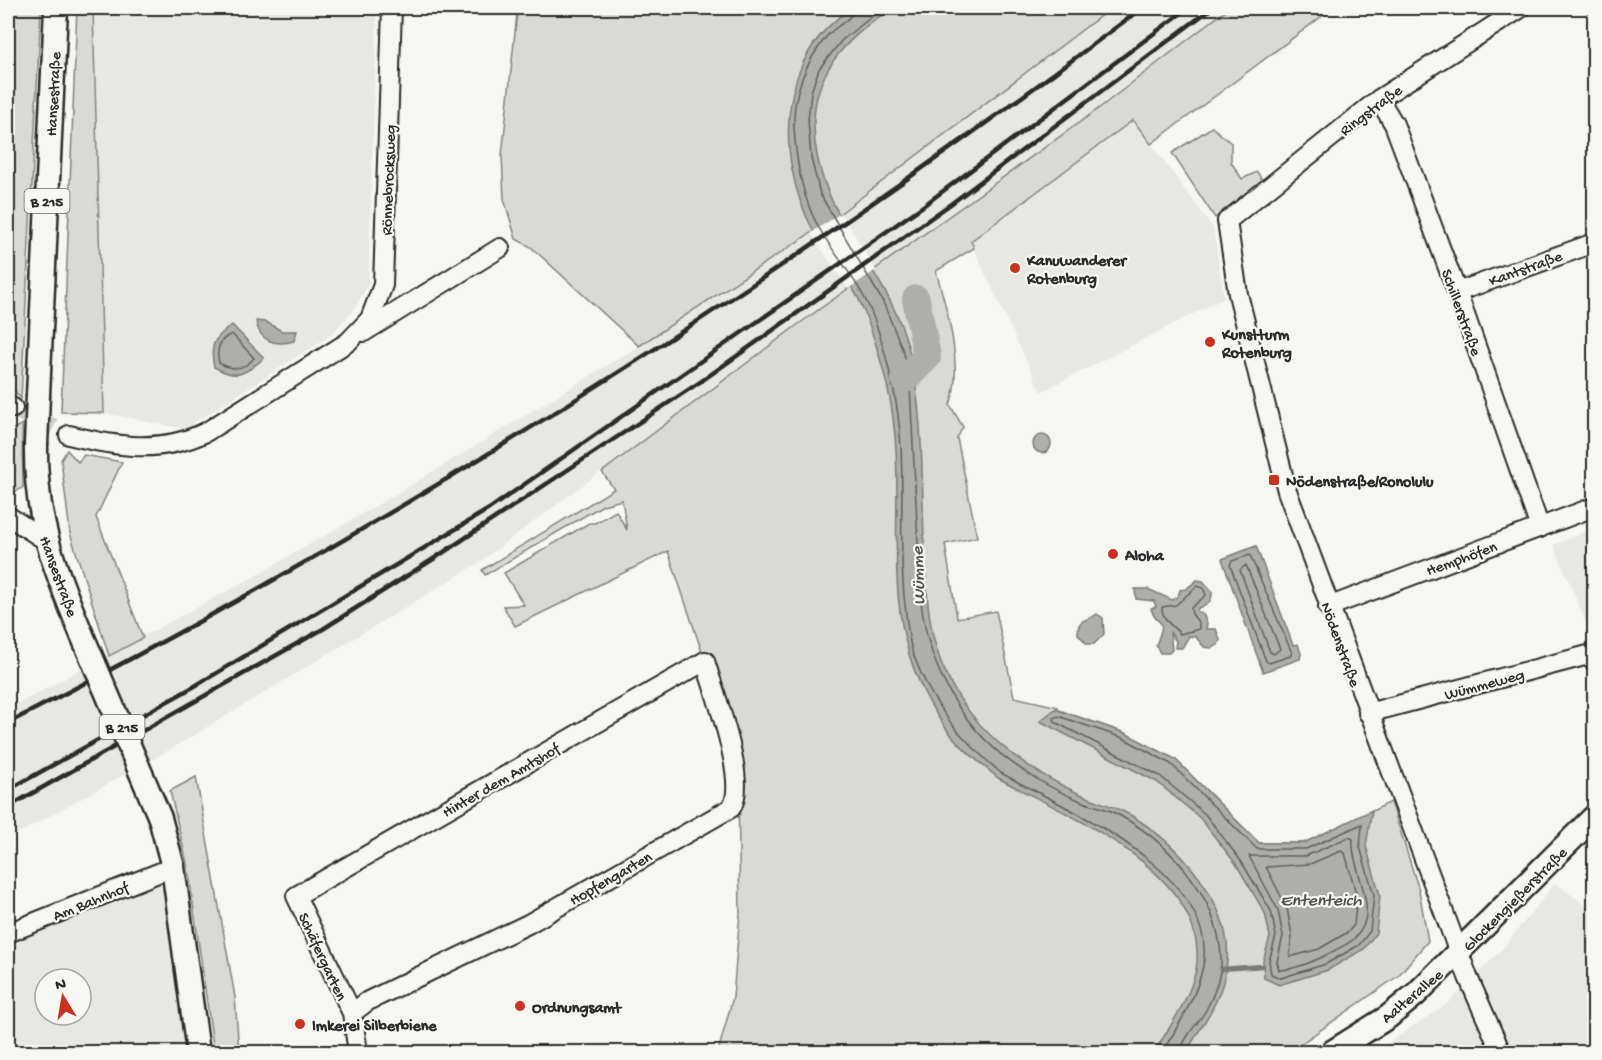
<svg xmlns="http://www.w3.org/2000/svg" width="1602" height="1060" font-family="'Gochi Hand',sans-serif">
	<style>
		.built { fill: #e7e7e3; fill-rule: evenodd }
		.green { fill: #d9d9d5; stroke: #828280; stroke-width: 1.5 }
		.water { fill: #aeaeab; stroke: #7a7a78; stroke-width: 1.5 }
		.pier { fill: #f6f6f2 }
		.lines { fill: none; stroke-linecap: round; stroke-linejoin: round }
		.shore { stroke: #5f5f5e; stroke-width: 1.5 }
		.stream { stroke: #7a7a78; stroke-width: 4.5 }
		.river { stroke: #aeaeab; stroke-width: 28 }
		.minor-tunnel { stroke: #cdcdca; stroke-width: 18; stroke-dasharray: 18 9; stroke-linecap: butt }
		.minor-casing { stroke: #2b2b2b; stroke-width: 22 }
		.major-casing { stroke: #2b2b2b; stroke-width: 27 }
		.minor { stroke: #f6f6f2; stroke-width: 18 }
		.major { stroke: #f6f6f2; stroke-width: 22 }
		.rail { stroke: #2b2b2b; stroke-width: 4.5 }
		.major-bridge-casing { stroke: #2b2b2b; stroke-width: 27; stroke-linecap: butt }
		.major-bridge { stroke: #f6f6f2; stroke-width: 22 }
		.poi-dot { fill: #c8321e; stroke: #f6f6f2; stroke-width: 2 }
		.labels { text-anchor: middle; stroke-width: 4.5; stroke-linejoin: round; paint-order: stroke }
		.shield { fill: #f6f6f2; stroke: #686867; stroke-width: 1.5 }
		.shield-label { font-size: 15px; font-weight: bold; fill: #2b2b2b }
		.street-label { font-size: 16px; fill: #2b2b2b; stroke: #f6f6f2 }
		.poi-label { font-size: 16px; font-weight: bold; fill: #2b2b2b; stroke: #f6f6f2; text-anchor: start }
		.water-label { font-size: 18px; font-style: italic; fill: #525251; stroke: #f6f6f2 }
	</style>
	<rect width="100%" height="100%" fill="#f6f6f2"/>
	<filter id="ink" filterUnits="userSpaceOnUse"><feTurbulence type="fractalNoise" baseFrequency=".0167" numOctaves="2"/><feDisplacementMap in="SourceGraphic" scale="12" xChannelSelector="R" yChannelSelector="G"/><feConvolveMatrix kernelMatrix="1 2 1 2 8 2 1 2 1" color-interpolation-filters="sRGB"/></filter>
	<g filter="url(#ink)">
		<path class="built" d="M 93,8 L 377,8 L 368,285 L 352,312 L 328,337 L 185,429 L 104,413 Z
			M 1111,8 L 1229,8 L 1094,112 L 796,326 L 477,564 L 171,749 L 8,839 L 8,709 L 257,575 L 403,490 L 639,346 L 838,215 Z
			M 1133,119 L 1213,228 L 1224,298 L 1041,392 L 970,241 Z
			M 1594,528 L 1594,642 L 1554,545 Z
			M 173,867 L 198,1052 L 8,1052 L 8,933 ZM 45,979 L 81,979 L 81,1015 L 45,1015 Z
			M 1555,883 L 1594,911 L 1594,1052 L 1375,1052 L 1447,1004 L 1504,947 Z"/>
		<path class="green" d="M 9,8 L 41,8 L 21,399 L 8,382 L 8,295 L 11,292 L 8,152 Z
			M 77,8 L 93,8 L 104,413 L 61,412 Z
			M 483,8 L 1111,8 L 838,215 L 639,346 L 531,247 L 516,239 L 504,199 L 502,156 L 517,13 Z
			M 1229,8 L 1333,8 L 1151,144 L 1133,120 L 971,241 L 974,248 L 936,271 C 947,310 964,366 950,405 L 963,427 L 957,438 L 977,537 L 945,544 L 957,618 L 996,611 L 1014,697 L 1058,707 L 1056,709 L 1125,733 L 1175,759 L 1259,843 L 1304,843 L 1391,802 L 1419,890 L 1428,941 L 1398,976 L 1289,1052 L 718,1052 L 733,997 L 740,913 L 738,791 L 705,661 L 668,551 L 515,626 L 503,606 L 524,605 L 504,573 L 589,523 L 595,523 L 616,511 L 627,530 L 622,500 L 603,505 L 485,575 L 482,570 L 614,489 L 602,472 L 796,326 L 1094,112 Z
			M 1212,127 L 1231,143 L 1231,162 L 1242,179 L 1257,172 L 1263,181 L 1215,218 L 1172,153 Z
			M 22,424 L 23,487 L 8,497 L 8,432 Z
			M 67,450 L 78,462 L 84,455 L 122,462 L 96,517 L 143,638 L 109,656 L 70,533 L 61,460 Z
			M 196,777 L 235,997 L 239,1052 L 214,1052 L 188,868 L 170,791 Z"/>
		<path class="water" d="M 853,8 L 894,8 C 852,33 816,67 814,119 C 811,216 891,267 910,354 C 925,421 921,492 925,560 C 927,601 929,639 947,676 C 974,732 1025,769 1080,794 C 1098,802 1115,806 1132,816 C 1178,844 1233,904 1227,962 C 1224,997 1203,1024 1186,1052 L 1154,1052 C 1169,1029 1195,990 1197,962 C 1204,868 1065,815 998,778 C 981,763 961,749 948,731 C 863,618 916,506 887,385 C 880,357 872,328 860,302 C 849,277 827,255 813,230 C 775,159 776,53 853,8 Z
			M 256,321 L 266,322 L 282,331 L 297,331 L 294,341 C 276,346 259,342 256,321 Z
			M 232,325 L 264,358 C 244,375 237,380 214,367 C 209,344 214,338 232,325 Z
			M1033 444a9 9 0 1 1 18 0a9 9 0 1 1-18 0Z
			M 1256,546 L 1293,645 L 1298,644 L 1301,654 L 1300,659 L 1263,672 L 1222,559 Z
			M 1197,580 L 1203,581 L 1212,591 C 1213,602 1206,605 1198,608 L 1197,611 L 1203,614 L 1207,623 L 1206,629 L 1216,629 L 1220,640 L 1218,645 L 1212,648 L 1204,647 L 1196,637 L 1189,636 L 1182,648 L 1175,648 L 1176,641 L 1170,632 L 1172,650 L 1169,653 L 1160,653 L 1156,645 C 1169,613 1156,629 1151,608 L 1156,607 L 1154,601 L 1136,599 L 1135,589 L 1148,589 L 1172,600 L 1178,596 L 1180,590 L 1186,589 Z
			M 1097,614 L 1103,618 L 1104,634 L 1094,644 L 1087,644 L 1078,634 C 1077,618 1087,621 1097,614 Z
			M 1055,709 L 1125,733 L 1175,759 L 1259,843 L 1304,843 L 1372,810 L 1366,846 L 1380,895 L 1376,933 L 1364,949 L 1328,970 L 1279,985 L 1264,978 L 1263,961 L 1270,937 L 1265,913 L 1236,864 L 1200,818 L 1157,782 L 1040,721 Z"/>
		<path class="pier" d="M 841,213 L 876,270 L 848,289 L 811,233 Z"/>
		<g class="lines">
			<path class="shore" d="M 855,8 C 853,19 834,27 827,36 C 806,61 792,95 794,128 C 796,162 802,198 819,228 C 833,252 851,273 864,297 C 878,322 886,355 892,383 C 910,455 896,532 905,605 C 907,621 908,639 913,654 C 933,707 959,737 1001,773 C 1066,809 1220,872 1203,966 C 1197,996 1178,1027 1162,1052
				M 883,8 L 842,40 L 819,69 L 811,92 L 808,120 L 811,158 L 820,194 L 883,302 L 904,353 L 910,386 L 921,602 C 929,671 964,733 1024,771 C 1042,783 1061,793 1081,801 C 1090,805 1101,807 1111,811 C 1166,838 1218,894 1221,957 C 1222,974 1214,996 1206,1010 C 1199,1023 1183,1037 1181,1052
				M 232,334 L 254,358 C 244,370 233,371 219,363 C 216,350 219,339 232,334 Z
				M 1250,555 L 1292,653 L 1290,656 L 1269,663 L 1266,661 L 1230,565 L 1232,561 Z
				M 1246,565 L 1280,649 L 1274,654 L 1270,652 L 1240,570 Z
				M 1197,586 L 1203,588 L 1206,595 L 1191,608 L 1192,614 L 1199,623 L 1199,629 L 1180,634 C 1173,626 1161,619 1162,607 L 1176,605 Z
				M 1058,716 L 1123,738 L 1171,764 L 1257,849 L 1306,849 L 1362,824 L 1360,847 L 1374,895 L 1370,931 L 1359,945 L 1326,964 L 1281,978 L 1271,974 L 1269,961 L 1276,936 L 1271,911 L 1241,861 L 1205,814 L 1160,776 L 1055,722 L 1054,718 Z
				M 1349,837 L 1353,839 C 1350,870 1383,910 1355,938 C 1349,944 1339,948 1332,952 C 1318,960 1294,970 1279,970 L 1277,962 L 1283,936 L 1278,910 L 1249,856 L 1306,856 Z
				M 1341,851 L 1345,853 L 1357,897 L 1354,925 L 1348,932 L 1319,949 L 1290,957 L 1292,936 L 1287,908 L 1266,867 L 1310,864 Z"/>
			<path class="stream" d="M 1221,969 L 1263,966"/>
			<path class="river" d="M 905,379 L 927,357 L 916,299"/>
			<path class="minor-tunnel" d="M 13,408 L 69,435"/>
			<defs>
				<path id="minor" d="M 1379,99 L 1394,124 L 1457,292 L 1540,528
					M 1457,292 L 1594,243
					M 364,332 L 500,248
					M 8,405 L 13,408
					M 69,435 C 117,447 161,454 206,432 L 348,342 L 370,319 L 383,285 L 392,8
					M 8,516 L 45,540
					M 1328,607 L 1594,507
					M 1368,713 L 1592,654 L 1594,661
					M 8,933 L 173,867
					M 352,1013 L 368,1001 L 528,924 L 731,808 C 749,783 714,692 705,661 L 296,896 L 352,1013 L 358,1052
					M 1501,1052 L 1468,977 L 1287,491 L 1238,294 L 1227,221 L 1379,99 L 1521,8"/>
				<path id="major" d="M 38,395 L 56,8
					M 36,445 C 35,520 54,568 82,635
					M 160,818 L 173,867 L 198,1052
					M 1332,1052 L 1388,1017 L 1416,994 L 1594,817"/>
			</defs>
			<use href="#minor" class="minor-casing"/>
			<use href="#major" class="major-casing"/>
			<use href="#minor" class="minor"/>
			<use href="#major" class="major"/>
			<path class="rail" d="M 8,723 C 406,520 785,277 1142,8
				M 8,790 L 195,686 L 489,509 L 923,206 L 1188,8
				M 8,807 L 323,629 L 435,558 L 703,380 L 952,203 L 1212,8"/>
			<defs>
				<path id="major-bridge" d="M 36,445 L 38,395
					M 82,635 L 160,818"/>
			</defs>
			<use href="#major-bridge" class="major-bridge-casing"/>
			<use href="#major-bridge" class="major-bridge"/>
		</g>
	</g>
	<g class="poi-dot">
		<circle cx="1015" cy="268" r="6"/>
		<circle cx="1210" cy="342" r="6"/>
		<rect x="1268" y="474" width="12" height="12" rx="3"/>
		<circle cx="1113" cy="554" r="6"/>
		<circle cx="520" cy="1006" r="6"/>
		<circle cx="300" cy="1024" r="6"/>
	</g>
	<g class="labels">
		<g class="shield">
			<rect x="24.5" y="189" width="45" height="24" rx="4.5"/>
			<rect x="99.5" y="715" width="45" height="24" rx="4.5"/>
		</g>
		<g class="shield-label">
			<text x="47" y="206">B 215</text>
			<text x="122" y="732">B 215</text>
		</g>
		<g class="street-label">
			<text transform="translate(52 94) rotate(-87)" y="6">Hansestraße</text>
			<text transform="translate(1370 109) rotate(-37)" y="6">Ringstraße</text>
			<text transform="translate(387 180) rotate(-88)" y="6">Rönnebrocksweg</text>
			<text transform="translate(1525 267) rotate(-20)" y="6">Kantstraße</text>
			<text transform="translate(1463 312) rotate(70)" y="6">Schillerstraße</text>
			<text transform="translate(1461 557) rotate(-20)" y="6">Hemphöfen</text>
			<text transform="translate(60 576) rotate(70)" y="6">Hansestraße</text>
			<text transform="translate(1342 644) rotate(70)" y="6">Nödenstraße</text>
			<text transform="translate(1484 683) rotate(-15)" y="6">Wümmeweg</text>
			<text transform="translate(500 779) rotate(-30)" y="6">Hinter dem Amtshof</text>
			<text transform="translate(610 877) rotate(-30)" y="6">Hopfengarten</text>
			<text transform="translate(1514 898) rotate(-45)" y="6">Glockengießerstraße</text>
			<text transform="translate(90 900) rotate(-22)" y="6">Am Bahnhof</text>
			<text transform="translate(324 956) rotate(65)" y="6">Schäfergarten</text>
			<text transform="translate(1411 995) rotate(-40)" y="6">Aalterallee</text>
		</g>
		<g class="poi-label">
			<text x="1027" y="265">Kanuwanderer<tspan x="1027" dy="18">Rotenburg</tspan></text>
			<text x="1222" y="339">Kunstturm<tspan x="1222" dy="18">Rotenburg</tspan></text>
			<text x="1286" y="486">Nödenstraße/Ronolulu</text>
			<text x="1125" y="560">Aloha</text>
			<text x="532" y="1012">Ordnungsamt</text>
			<text x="312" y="1030">Imkerei Silberbiene</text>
		</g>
		<g class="water-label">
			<text transform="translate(917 576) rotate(-92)" y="6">Wümme</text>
			<text x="1321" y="905">Ententeich</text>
		</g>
	</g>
	<rect width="1602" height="1060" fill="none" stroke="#f6f6f2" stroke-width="30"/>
	<rect x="15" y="15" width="1572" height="1030" fill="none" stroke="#2b2b2b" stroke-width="2" filter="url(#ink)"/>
	<g transform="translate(63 997) rotate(349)"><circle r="28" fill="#f6f6f2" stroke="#a5a5a2" stroke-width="1.5"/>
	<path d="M0-4.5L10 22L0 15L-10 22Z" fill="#c8321e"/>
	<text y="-9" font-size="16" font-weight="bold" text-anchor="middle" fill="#2b2b2b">N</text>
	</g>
</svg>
